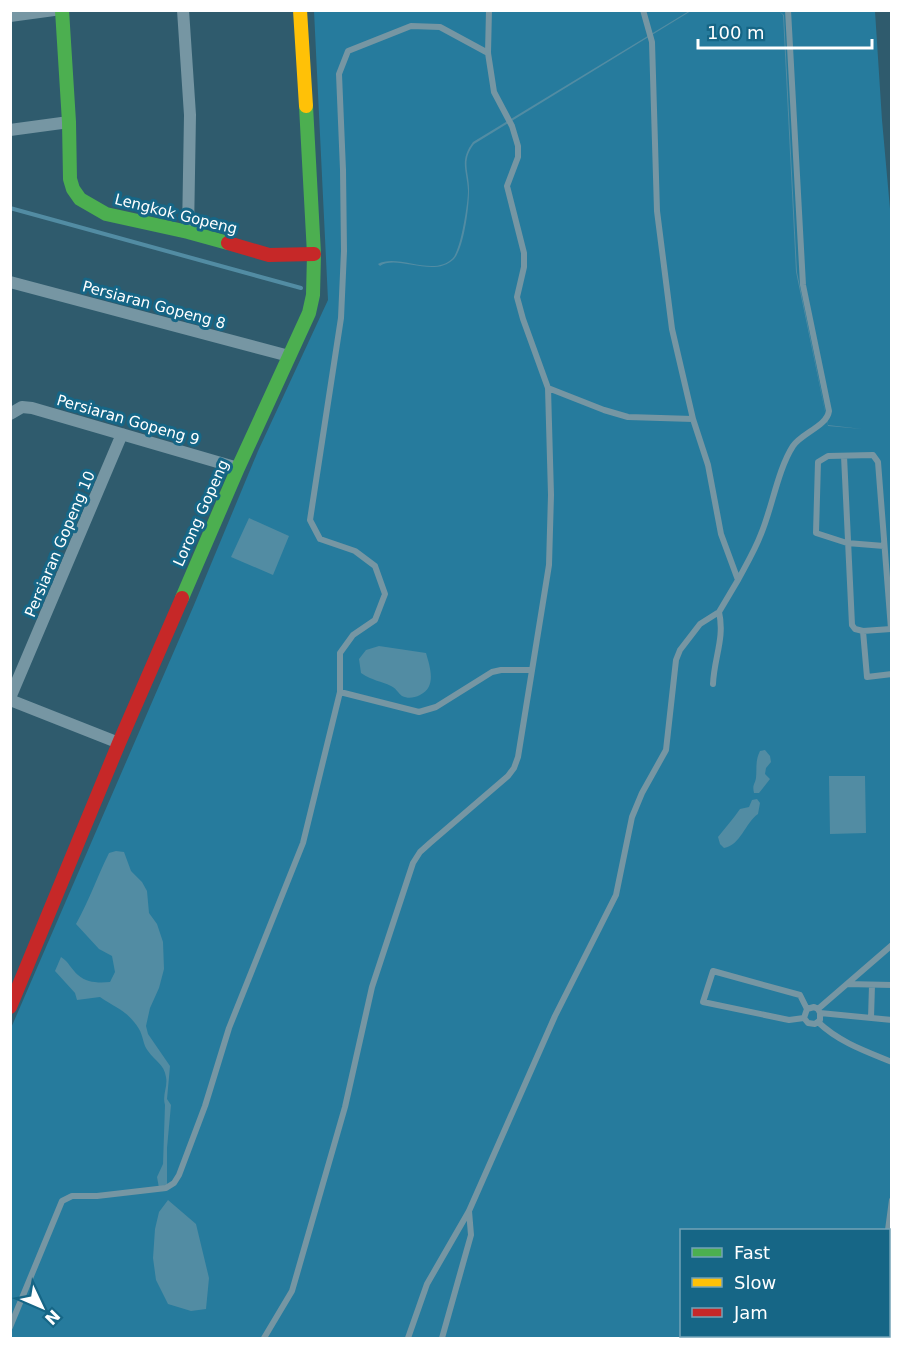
<svg xmlns="http://www.w3.org/2000/svg" width="902" height="1349" font-family="'DejaVu Sans',sans-serif">
	<style>
		.green { fill: #267b9d; fill-rule: evenodd }
		.water { fill: #528ca3 }
		.lines { fill: none; stroke-linecap: round; stroke-linejoin: round }
		.stream { stroke: #528ca3; stroke-width: 4 }
		.lane { stroke: #7696a3; stroke-width: 6 }
		.street { stroke: #7696a3; stroke-width: 12 }
		.fast { stroke: #4caf50; stroke-width: 14 }
		.slow { stroke: #ffc107; stroke-width: 14 }
		.jam { stroke: #c62828; stroke-width: 14 }
		.labels { text-anchor: middle; stroke-width: 6; stroke-linejoin: round; paint-order: stroke }
		.street-label { font-size: 15px; fill: #fff; stroke: #166686 }
	</style>
	<rect width="100%" height="100%" fill="#2f5b6d"/>
	<path class="green" d="M 314,11 L 875,11 L 882,120 L 892,231 L 891,1338 L 11,1338 L 11,1028 L 194,605 L 258,451 L 328,300 ZM 682,1230 L 888,1230 L 888,1336 L 682,1336 Z"/>
	<path class="water" d="M 689,11 L 691,11 L 474,144 C 460,162 470,173 469,192 C 469,207 464,248 454,259 C 434,279 397,254 380,266 L 378,264 C 398,253 434,278 453,258 C 461,249 468,203 468,191 C 467,170 459,161 473,142 Z
		M 779,11 L 784,15 L 797,272 L 828,425 L 862,429 L 891,424 L 862,429 L 828,426 L 796,272 L 783,15 Z
		M 249,518 L 289,536 L 273,575 L 231,557 Z
		M 379,646 L 426,653 C 430,667 437,687 420,695 C 414,698 408,699 402,696 C 398,693 396,688 391,686 C 381,681 373,681 361,673 L 359,659 L 366,650 Z
		M 765,750 L 770,756 L 771,762 L 766,768 L 765,774 L 770,779 L 759,793 L 754,793 C 752,785 755,784 756,778 C 757,768 755,761 760,751 Z
		M 829,776 L 865,776 L 866,833 L 830,834 Z
		M 757,799 L 760,803 L 758,814 C 745,823 741,845 724,848 L 720,844 L 718,837 C 726,827 733,819 740,809 L 749,807 L 752,800 Z
		M 116,851 L 124,852 L 131,871 L 142,882 L 147,891 L 149,913 L 157,924 L 163,942 L 164,969 L 159,988 L 150,1008 L 146,1026 L 148,1034 L 170,1066 L 167,1099 L 171,1105 L 167,1148 L 167,1186 L 159,1188 L 157,1177 L 163,1164 L 165,1105 C 162,1095 168,1087 166,1077 C 164,1064 155,1061 148,1051 C 143,1045 143,1035 139,1029 C 128,1011 116,1008 100,997 L 77,1000 L 75,993 L 55,971 L 61,957 C 69,962 71,969 78,975 C 87,983 99,983 110,982 L 115,972 L 112,956 L 99,949 L 76,924 C 89,901 97,877 109,853 Z
		M 168,1200 L 196,1224 L 209,1278 L 206,1309 L 191,1311 L 168,1304 L 156,1280 L 153,1258 L 155,1229 L 159,1212 Z"/>
	<g class="lines">
		<path class="stream" d="M 10,208 L 301,288"/>
		<path class="lane" d="M 488,53 L 440,27 L 411,26 L 348,51 L 339,74 L 343,170 L 344,251 L 341,318 L 310,520 L 320,539 L 355,551 L 375,566 L 385,594 L 375,620 L 353,635 L 340,653 L 340,692 L 419,712 L 436,707 L 492,672 L 501,670 L 531,670
			M 548,388 L 604,410 L 628,417 L 693,419
			M 844,456 L 852,625 L 855,629 L 863,631
			M 884,546 L 847,543 L 816,533 L 818,462 L 828,456 L 873,455 L 878,462 L 891,629 L 863,631 L 867,677 L 892,674
			M 738,580 C 746,565 755,550 761,534 C 772,508 778,469 793,446 C 802,433 827,426 829,411 L 803,285 L 788,10
			M 713,684 C 714,658 725,638 719,612
			M 847,984 L 892,985
			M 818,1009 L 820,1013 L 820,1020 L 815,1024 L 808,1023 L 804,1018 L 807,1009 L 814,1007 L 818,1009 L 892,945
			M 820,1013 L 892,1020
			M 804,1018 L 789,1020 L 703,1002 L 713,971 L 800,995 L 807,1009
			M 871,1018 L 872,985
			M 818,1022 C 839,1042 865,1051 892,1062
			M 888,1230 L 892,1200
			M 10,1327 L 62,1201 L 72,1196 L 97,1196 L 166,1188 L 174,1183 L 179,1175 L 205,1106 L 229,1028 L 303,843 L 340,692
			M 264,1338 L 292,1291 L 345,1107 L 372,987 L 413,863 L 420,852 L 430,843 L 508,776 L 514,768 L 518,757 L 549,565 L 551,495 L 548,388 L 523,319 L 517,297 L 524,267 L 524,253 L 507,186 L 518,157 L 518,146 L 512,126 L 494,92 L 488,53 L 489,10
			M 408,1338 L 427,1284 L 469,1211 L 555,1016 L 616,895 L 632,817 L 642,793 L 666,750 L 676,660 L 680,650 L 700,624 L 719,612 L 738,580 L 721,534 L 708,465 L 693,419 L 672,329 L 657,211 L 652,42 L 643,10
			M 442,1338 L 471,1235 L 469,1211
			M 881,1338 L 881,1336"/>
		<path class="street" d="M 183,10 L 190,115 L 188,232
			M 10,16 L 54,10
			M 10,130 L 69,122
			M 10,282 L 289,356
			M 10,414 L 22,407 L 32,408 L 238,468
			M 10,698 L 122,434
			M 10,700 L 119,743"/>
		<path class="fast" d="M 62,10 L 69,122 L 70,179 L 73,189 L 80,199 L 106,214 L 188,232 L 228,243
			M 182,598 L 238,468 L 309,313 L 313,295 L 314,254 L 306,106"/>
		<path class="slow" d="M 300,10 L 306,106"/>
		<path class="jam" d="M 228,243 L 269,255 L 314,254
			M 10,1007 L 119,743 L 182,598"/>
	</g>
	<g class="labels">
		<g class="street-label">
			<text transform="translate(176 214) rotate(14)" y="5">Lengkok Gopeng</text>
			<text transform="translate(154 305) rotate(15)" y="5">Persiaran Gopeng 8</text>
			<text transform="translate(128 420) rotate(16)" y="5">Persiaran Gopeng 9</text>
			<text transform="translate(201 513) rotate(-66)" y="5">Lorong Gopeng</text>
			<text transform="translate(60 544) rotate(-67)" y="5">Persiaran Gopeng 10</text>
		</g>
	</g>
	<rect width="902" height="1349" fill="none" stroke="#ffffff" stroke-width="24"/>
	<rect x="680" y="1229" width="210" height="108" fill="#166686" stroke="#73a3b6" stroke-width="1.5"/>
	<rect x="692" y="1248" width="30" height="9" fill="#4caf50" stroke="#73a3b6" stroke-width="1.5"/>
	<text x="734" y="1259" font-size="18" fill="#ffffff">Fast</text>
	<rect x="692" y="1278" width="30" height="9" fill="#ffc107" stroke="#73a3b6" stroke-width="1.5"/>
	<text x="734" y="1289" font-size="18" fill="#ffffff">Slow</text>
	<rect x="692" y="1308" width="30" height="9" fill="#c62828" stroke="#73a3b6" stroke-width="1.5"/>
	<text x="734" y="1319" font-size="18" fill="#ffffff">Jam</text>
	<g transform="translate(42 1307) rotate(134)" stroke="#166686" stroke-width="4.5" paint-order="stroke">
	<path d="M0-4.5L10 22L0 15L-10 22Z" fill="#ffffff"/>
	<text y="-9" font-size="16" font-weight="bold" text-anchor="middle" fill="#ffffff">N</text>
	</g>
	<path d="M698 39v9h174v-9" fill="none" stroke="#ffffff" stroke-width="3"/>
	<text x="707" y="39" font-size="18" fill="#ffffff" stroke="#166686" stroke-width="4.5" paint-order="stroke">100 m</text>
</svg>
